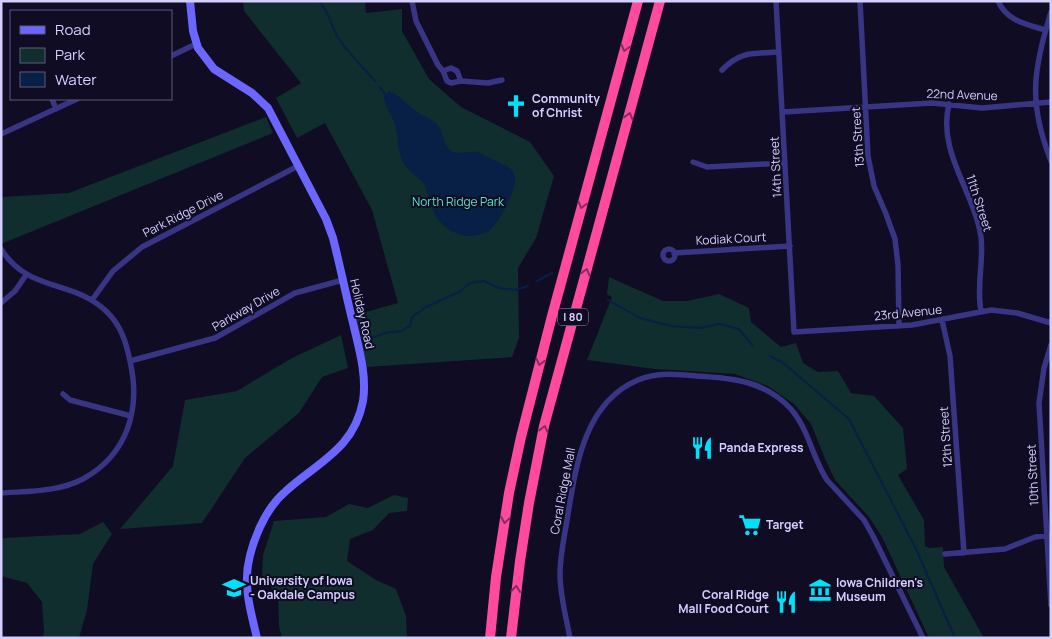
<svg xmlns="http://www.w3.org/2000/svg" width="1052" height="639" font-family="Manrope,sans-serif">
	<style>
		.green { fill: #0f2e2d }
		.water { fill: #081f46 }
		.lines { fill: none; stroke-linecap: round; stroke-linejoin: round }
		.stream { stroke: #081f46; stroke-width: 2 }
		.street { stroke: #383585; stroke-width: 5.5 }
		.secondary { stroke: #6a66ff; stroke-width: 8 }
		.highway { stroke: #ff4aa0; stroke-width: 10 }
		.oneway { stroke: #882b62 }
		.labels { text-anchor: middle; stroke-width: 4; stroke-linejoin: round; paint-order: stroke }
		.shield { fill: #100c23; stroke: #9994bd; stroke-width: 1 }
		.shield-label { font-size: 11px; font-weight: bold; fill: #d4cfff }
		.street-label { font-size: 12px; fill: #d4cfff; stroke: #100c23 }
		.poi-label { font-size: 12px; font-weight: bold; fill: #d4cfff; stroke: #100c23; text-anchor: start }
		.park-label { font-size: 12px; fill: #54e6c2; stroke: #100c23 }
	</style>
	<rect width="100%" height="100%" fill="#100c23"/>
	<path class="green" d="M 243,1 L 365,1 L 366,13 L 402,9 L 402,31 L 429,79 L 461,107 L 530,142 L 554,176 L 536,238 L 518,268 L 519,338 L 512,357 L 367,367 L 355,315 L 398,303 L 372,210 L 325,123 L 297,138 L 276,98 L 301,83 L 244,11 Z
		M 266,117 L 273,133 L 1,244 L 1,197 L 69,193 Z
		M 609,277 L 663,301 L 687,301 L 719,294 L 749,308 L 751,322 L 781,347 L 796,343 L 803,363 L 818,372 L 838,371 L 851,393 L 874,396 L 903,428 L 907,469 L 898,475 L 924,520 L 925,546 L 929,548 L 943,547 L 944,567 L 984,638 L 929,638 L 882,537 L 869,517 L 835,480 L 826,461 L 811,424 L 794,404 L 768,386 L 735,374 L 655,369 L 587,360 L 612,297 L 607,294 Z
		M 341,335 L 348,368 L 322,377 L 299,413 L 245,458 L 202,523 L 120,529 L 173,466 L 185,400 L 237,391 L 292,358 Z
		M 394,495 L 408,498 L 407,511 L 389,513 L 373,530 L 350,539 L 347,561 L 376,580 L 396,589 L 406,616 L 407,638 L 282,638 L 279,626 L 278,597 L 262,575 L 263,555 L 274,521 L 326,517 L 349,504 L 368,508 Z
		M 103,522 L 112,534 L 93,564 L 87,610 L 79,638 L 43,638 L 44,631 L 42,602 L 27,583 L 1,576 L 1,538 L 80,534 Z"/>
	<path class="water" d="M 389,91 C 399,95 408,105 417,112 C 424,117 434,119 439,127 C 444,134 443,145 451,151 C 458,156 470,150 478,152 L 509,167 C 512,170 514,173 515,177 C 517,189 499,223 489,231 C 482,235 474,236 467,236 C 447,233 435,220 430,202 C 428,196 427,189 424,184 C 419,177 412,174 407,168 C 397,156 399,138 395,124 C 392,115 384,106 384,96 Z"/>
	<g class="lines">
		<path class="stream" d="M 319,1 C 328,10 331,24 337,36 C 347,52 362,66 375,81
			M 379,86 L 385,94
			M 537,281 L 552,273
			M 608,300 L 640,318 L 671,326 L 700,328 L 719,324 L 739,329 L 753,346
			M 366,340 L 385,333 L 401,331 L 410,326 L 412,317 L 426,307 L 459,292 L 470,283 L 484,281 L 499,288 L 516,290 L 528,286
			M 770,356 L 782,362 L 849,419 L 916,549 L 955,638"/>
		<path class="street" d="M 412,1 L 416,21 L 438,65 L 443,71
			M 776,1 L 794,332 L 912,325 L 991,310 L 1017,313 L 1051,323
			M 860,1 L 868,156 L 874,186 L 886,214 L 895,239 L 898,265 L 899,326
			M 998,1 C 1007,21 1026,24 1045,30
			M 1051,12 C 1033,70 1028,103 1051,161
			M 171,56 L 196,44
			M 451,68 L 457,71 L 461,81 L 451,83 L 447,81 L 443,71 Z
			M 722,70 C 741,50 754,54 779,52
			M 461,81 L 488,83 L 502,80
			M 52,99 L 56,109
			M 949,104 C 937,152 974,191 981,237 C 984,262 976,286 981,311
			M 783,112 L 932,103 L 982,108 L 1051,102
			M 1,134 L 77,99
			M 693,162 L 707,167 L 785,163
			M663 255a6 6 0 1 1 12 0a6 6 0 1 1-12 0Z
			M 1,249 C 29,293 72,279 106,311 C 121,325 126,342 130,361 C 141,409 128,454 83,479 C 58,492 29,491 1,493
			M 674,253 L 790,246
			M 92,300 L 113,271 L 142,247 L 298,166
			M 1,303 L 15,291 L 26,275
			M 942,320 L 950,356 L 964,553
			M 1051,345 L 1044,368 L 1039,403 L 1051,605
			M 130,361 L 215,338 L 295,293 L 343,280
			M 63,394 L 70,400 L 131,416
			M 945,554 L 1005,549 L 1035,537 L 1051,535
			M 570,638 C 566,617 560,595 560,574 C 560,555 565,534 568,514 C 576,465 585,402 638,380 C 657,372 677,374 697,376 C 733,378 765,381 791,409 C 809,430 812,457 827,480 L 864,520 L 873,536 L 923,638"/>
		<path class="secondary" d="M 190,1 L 193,31 L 198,48 L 214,69 L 252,93 L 268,108 L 326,219 L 333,238 C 340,266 346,295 353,323 C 359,349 367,375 363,401 C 354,449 318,462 286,491 C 274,501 266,514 260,527 C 240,571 246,593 257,638"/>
		<path class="highway" d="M 490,638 L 496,577 L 509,493 L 521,437 L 552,316 L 638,1
			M 511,638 L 520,561 L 529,503 L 544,426 L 660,1"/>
	</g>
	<defs><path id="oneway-chevron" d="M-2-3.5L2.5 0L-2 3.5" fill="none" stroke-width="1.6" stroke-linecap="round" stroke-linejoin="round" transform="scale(1.25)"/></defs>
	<g class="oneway">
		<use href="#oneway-chevron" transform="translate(625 48) rotate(105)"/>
		<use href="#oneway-chevron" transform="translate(629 116) rotate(-75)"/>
		<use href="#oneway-chevron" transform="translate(582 205) rotate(105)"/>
		<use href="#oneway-chevron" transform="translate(586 272) rotate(-74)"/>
		<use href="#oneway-chevron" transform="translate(540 362) rotate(105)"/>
		<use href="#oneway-chevron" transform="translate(544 429) rotate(-77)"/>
		<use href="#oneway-chevron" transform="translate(505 520) rotate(99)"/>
		<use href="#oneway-chevron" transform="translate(516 589) rotate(-83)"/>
	</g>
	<defs>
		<symbol id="church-bare" viewBox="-9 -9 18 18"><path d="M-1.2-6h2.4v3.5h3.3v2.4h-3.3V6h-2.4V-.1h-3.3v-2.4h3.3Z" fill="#00e1fa" stroke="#100c23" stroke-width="2.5" paint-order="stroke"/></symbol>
		<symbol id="restaurant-bare" viewBox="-9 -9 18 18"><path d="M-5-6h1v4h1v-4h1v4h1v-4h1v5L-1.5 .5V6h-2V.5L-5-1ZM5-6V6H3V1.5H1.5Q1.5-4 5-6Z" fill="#00e1fa" stroke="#100c23" stroke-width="2.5" paint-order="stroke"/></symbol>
		<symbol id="supermarket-bare" viewBox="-9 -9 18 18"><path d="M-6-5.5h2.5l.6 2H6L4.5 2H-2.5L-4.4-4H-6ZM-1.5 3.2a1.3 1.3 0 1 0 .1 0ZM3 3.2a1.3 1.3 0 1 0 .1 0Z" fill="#00e1fa" stroke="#100c23" stroke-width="2.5" paint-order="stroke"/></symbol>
		<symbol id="university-bare" viewBox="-9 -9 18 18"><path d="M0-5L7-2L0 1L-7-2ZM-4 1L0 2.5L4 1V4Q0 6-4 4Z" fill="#00e1fa" stroke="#100c23" stroke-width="2.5" paint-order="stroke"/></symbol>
		<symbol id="museum-bare" viewBox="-9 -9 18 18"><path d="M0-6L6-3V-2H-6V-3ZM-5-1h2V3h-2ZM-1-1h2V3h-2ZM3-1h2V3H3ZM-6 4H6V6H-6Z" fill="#00e1fa" stroke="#100c23" stroke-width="2.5" paint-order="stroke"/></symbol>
	</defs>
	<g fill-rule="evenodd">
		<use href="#church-bare" x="500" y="90" width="32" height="32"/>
		<use href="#restaurant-bare" x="686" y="432" width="32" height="32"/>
		<use href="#supermarket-bare" x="734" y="509" width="32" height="32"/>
		<use href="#university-bare" x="218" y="572" width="32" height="32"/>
		<use href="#museum-bare" x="804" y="574" width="32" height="32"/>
		<use href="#restaurant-bare" x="770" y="586" width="32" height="32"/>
	</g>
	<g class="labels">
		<rect class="shield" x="558" y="308.5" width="30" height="17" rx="4"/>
		<g class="shield-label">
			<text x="573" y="321">I 80</text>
		</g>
		<g class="street-label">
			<text transform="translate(962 95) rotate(2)" y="4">22nd Avenue</text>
			<text transform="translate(858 137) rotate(-94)" y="4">13th Street</text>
			<text transform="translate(776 167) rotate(-93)" y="4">14th Street</text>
			<text transform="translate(979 203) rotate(72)" y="4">11th Street</text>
			<text transform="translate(183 214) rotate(-27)" y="4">Park Ridge Drive</text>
			<text transform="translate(731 239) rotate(-3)" y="4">Kodiak Court</text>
			<text transform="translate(246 309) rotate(-30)" y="4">Parkway Drive</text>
			<text transform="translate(908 313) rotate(-6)" y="4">23rd Avenue</text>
			<text transform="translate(362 314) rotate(77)" y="4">Holiday Road</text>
			<text transform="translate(946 437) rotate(-94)" y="4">12th Street</text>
			<text transform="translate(1033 475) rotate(-93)" y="4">10th Street</text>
			<text transform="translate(563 491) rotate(-79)" y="4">Coral Ridge Mall</text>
		</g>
		<g class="poi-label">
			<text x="532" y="103">Community<tspan x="532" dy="14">of Christ</tspan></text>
			<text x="719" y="452">Panda Express</text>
			<text x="766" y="529">Target</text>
			<text x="250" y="585">University of Iowa<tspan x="250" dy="14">- Oakdale Campus</tspan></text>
			<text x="836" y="587">Iowa Children's<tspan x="836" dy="14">Museum</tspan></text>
			<text x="769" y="599" text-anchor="end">Coral Ridge<tspan x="769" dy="14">Mall Food Court</tspan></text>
		</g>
		<g class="park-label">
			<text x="458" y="206">North Ridge Park</text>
		</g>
	</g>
	<rect width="1052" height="639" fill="none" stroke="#d4cfff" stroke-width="5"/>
	<rect x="10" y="10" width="162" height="90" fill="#100c23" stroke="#5e5a7b"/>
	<rect x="20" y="26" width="25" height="8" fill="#6a66ff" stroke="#5e5a7b"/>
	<text x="55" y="35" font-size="15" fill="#d4cfff">Road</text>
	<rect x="20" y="48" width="25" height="15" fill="#0f2e2d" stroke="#5e5a7b"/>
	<text x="55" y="60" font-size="15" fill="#d4cfff">Park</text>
	<rect x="20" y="72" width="25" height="15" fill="#081f46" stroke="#5e5a7b"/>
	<text x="55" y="85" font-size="15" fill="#d4cfff">Water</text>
</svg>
